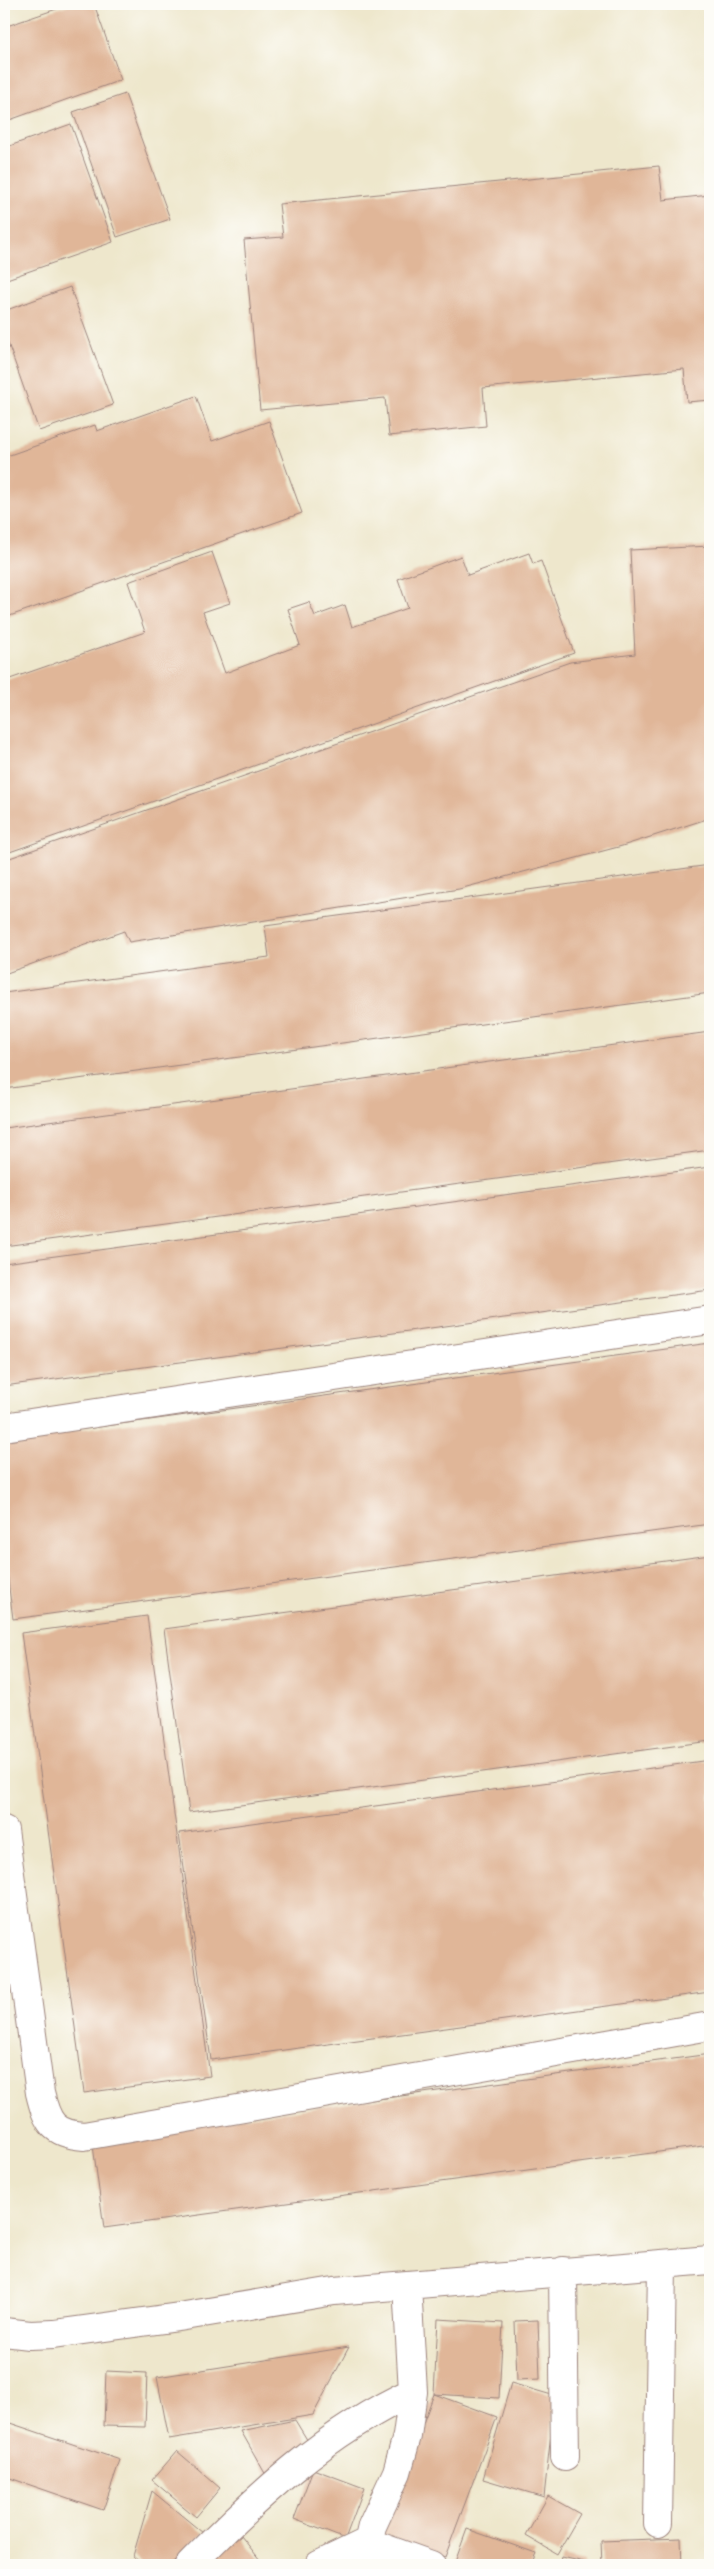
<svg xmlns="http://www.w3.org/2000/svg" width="714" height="2569" font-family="'IM FELL English',serif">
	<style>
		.building { fill: #e0b698 }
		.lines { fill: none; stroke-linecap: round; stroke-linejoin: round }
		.minor-casing { stroke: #9c837c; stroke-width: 30 }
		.minor { stroke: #fff; stroke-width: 28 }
	</style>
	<rect width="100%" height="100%" fill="#fdfcf7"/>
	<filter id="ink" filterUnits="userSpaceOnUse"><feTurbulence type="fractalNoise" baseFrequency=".02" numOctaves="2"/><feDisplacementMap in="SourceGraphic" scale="10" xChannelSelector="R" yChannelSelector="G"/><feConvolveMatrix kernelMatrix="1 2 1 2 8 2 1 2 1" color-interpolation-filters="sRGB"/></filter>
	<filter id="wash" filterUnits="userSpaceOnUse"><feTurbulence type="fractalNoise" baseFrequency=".0096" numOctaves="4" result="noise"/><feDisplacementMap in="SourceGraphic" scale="20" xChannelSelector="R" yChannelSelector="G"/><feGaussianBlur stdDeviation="1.12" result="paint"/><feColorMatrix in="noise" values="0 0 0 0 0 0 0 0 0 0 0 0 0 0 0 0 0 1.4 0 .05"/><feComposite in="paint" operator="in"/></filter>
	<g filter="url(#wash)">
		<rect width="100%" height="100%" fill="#eee7cc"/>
		<g id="blocks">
			<path class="building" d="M 71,4 L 94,4 L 121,80 L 4,122 L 4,27 Z
				M 125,94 L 170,219 L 117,237 L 73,112 Z
				M 71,124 L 113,242 L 4,280 L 4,148 Z
				M 659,166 L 663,200 L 710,195 L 710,400 L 687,402 L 684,369 L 483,388 L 486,426 L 389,436 L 385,398 L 260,410 L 244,240 L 283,237 L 279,204 Z
				M 70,287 L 113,405 L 39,431 L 4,332 L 4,311 Z
				M 196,396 L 212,441 L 269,421 L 302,513 L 4,618 L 4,457 L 95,425 L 97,431 Z
				M 710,546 L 710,818 L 622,846 L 459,889 L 129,942 L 124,931 L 4,974 L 4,860 L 570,662 L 635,654 L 630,550 Z
				M 212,552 L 230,603 L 203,612 L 225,673 L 300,645 L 288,609 L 309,602 L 315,616 L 345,605 L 352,627 L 408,608 L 398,579 L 461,556 L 468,575 L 529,553 L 533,564 L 541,561 L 574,653 L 4,854 L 4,681 L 145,632 L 128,582 Z
				M 710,865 L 710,993 L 4,1089 L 4,993 L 269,957 L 265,926 Z
				M 710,1032 L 710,1150 L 4,1246 L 4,1128 Z
				M 710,1167 L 710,1290 L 4,1386 L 4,1263 Z
				M 710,1343 L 710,1524 L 13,1619 L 4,1549 L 4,1440 Z
				M 710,1555 L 710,1741 L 189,1812 L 164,1629 Z
				M 147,1616 L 210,2076 L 84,2093 L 21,1633 Z
				M 710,1760 L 710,1992 L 211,2060 L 179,1833 Z
				M 710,2054 L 710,2145 L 104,2228 L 92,2138 Z
				M 438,2319 L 503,2323 L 499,2398 L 434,2394 Z
				M 538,2320 L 540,2379 L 517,2380 L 515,2321 Z
				M 349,2347 L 313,2415 L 169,2439 L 157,2377 Z
				M 106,2371 L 147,2373 L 145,2427 L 104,2426 Z
				M 511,2383 L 555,2396 L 544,2497 L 483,2479 Z
				M 434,2394 L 497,2417 L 445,2557 L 381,2535 Z
				M 295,2420 L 309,2443 L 287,2456 L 267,2477 L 241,2431 Z
				M 4,2421 L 120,2460 L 103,2510 L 4,2476 Z
				M 177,2451 L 220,2488 L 196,2517 L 152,2480 Z
				M 313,2469 L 364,2488 L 345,2539 L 294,2519 Z
				M 152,2491 L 203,2533 L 171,2565 L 143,2565 L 133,2556 Z
				M 548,2496 L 580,2514 L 557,2554 L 526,2536 Z
				M 467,2529 L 536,2553 L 531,2565 L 454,2565 Z
				M 241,2536 L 264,2565 L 214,2565 L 210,2560 Z
				M 681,2538 L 682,2565 L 602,2565 L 601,2541 Z
				M 562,2557 L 584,2562 L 584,2565 L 560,2565 Z"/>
		</g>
	</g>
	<g filter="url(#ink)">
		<use href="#blocks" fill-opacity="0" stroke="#9c837c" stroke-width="1"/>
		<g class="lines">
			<defs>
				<path id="minor" d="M 4,1427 L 710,1320
					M 4,1830 L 40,2093 C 47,2122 53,2134 84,2136 L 710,2026
					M 563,2271 L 565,2457
					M 4,2332 L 30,2335 L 54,2334 L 179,2317 L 334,2291 L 710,2260
					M 658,2523 L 662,2266
					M 190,2565 C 255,2498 327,2431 413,2392
					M 319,2565 L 367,2542 L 431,2565
					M 363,2565 L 372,2526 L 397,2472 L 407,2436 L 413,2392 L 407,2285"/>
			</defs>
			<use href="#minor" class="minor-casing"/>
			<use href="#minor" class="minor"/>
		</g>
	</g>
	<rect width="714" height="2569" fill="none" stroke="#fdfcf7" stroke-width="20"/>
</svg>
